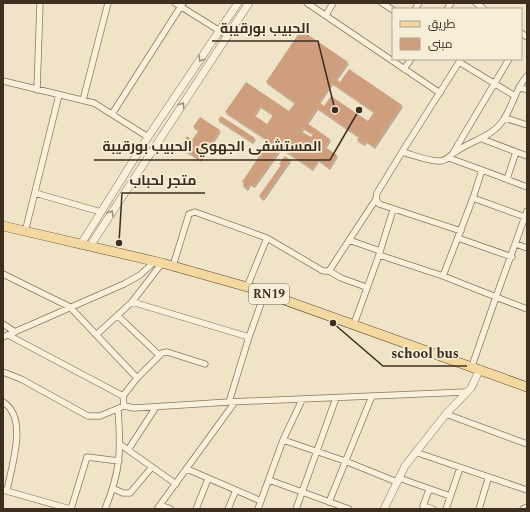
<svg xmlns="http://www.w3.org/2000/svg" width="530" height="512" font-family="Spectral,Cairo,serif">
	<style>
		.building { fill: #cf9f7d; fill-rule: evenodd; filter: url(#shadow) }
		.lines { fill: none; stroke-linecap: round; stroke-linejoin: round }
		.minor-casing { stroke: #8d765c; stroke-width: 7 }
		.tertiary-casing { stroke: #8d765c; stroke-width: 8 }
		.primary-casing { stroke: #5b4430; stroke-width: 10 }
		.minor { stroke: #faf1dc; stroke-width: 5.5 }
		.tertiary { stroke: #faf1dc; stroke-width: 7 }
		.primary { stroke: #f3d9a0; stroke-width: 9 }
		.oneway { stroke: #9c907e }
		.labels { text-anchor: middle; stroke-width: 3.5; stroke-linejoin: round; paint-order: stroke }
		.shield { fill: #f7eed8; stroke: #756857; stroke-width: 1 }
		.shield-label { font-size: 12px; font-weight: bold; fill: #3d2e20 }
		.leader { fill: none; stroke: #3d2e20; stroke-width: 1.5 }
		.callout-dot { fill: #3d2e20; stroke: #f7eed8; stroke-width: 1.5 }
		.callout-label { font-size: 14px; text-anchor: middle; font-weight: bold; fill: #3d2e20; stroke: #f7eed8; stroke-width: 3.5; stroke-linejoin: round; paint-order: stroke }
	</style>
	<defs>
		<filter id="shadow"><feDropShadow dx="1" dy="2" stdDeviation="0" flood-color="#0004"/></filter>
	</defs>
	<rect width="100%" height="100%" fill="#f0e4c8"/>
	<path class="building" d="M 301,30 L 348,62 L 336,79 L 340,82 L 349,69 L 402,105 L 374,147 L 366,141 L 364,144 L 357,140 L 359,137 L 317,108 L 307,123 L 330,139 L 325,147 L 337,155 L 329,168 L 318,160 L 312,169 L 281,148 L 254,186 L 250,184 L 247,189 L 243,186 L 244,183 L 242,182 L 269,141 L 225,112 L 246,82 L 289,111 L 295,103 L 266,82 ZM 332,83 L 374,112 L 368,121 L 331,96 L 324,106 L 319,102 ZM 260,106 L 273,115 L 267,124 L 254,115 ZM 303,128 L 313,134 L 311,137 L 301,131 Z
		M 221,116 L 255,138 L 252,142 L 218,120 Z
		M 200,117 L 220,130 L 200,160 L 180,147 L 187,136 L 192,140 L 199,130 L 193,127 Z
		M 285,156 L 290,160 L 263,199 L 259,196 L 281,165 L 279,164 Z"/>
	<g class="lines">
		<defs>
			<path id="minor" d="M 175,3 L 228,36
				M 307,3 L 440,93
				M 382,3 L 393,10
				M 476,3 L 484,9
				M 415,9 L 419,3
				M 447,9 L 451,3
				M 326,15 L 333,3
				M 521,33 L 527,37
				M 459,62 L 515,96
				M 404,69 L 411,59
				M 3,81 L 94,103 L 148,137
				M 519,87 L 527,90
				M 37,90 L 40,3
				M 83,100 L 108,3
				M 112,114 L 183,3
				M 505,118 L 527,125
				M 482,139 L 527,156
				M 402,152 L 461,59
				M 453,153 L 509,59
				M 449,158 L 482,170
				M 507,179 L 516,152
				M 35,193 L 101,212
				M 473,198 L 482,170 L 527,187
				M 527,211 L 496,297 L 527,309
				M 461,231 L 379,204 L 376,199 L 377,193 L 402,152 C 414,155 429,162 441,161 C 448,160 449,156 454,153 C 471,140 492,138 504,119 C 513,105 516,88 527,76
				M 25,232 L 59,95
				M 458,238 L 512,257
				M 349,240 L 380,251
				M 516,244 L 527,248
				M 379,255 L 393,210
				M 173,266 L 189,214 L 195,212 L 267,238 L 323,271 L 329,271 L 376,199
				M 329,271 L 341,278 L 366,287
				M 3,274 L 70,307 L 137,378
				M 443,276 L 473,198 L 525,217
				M 247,287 L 267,238
				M 132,302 L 249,337
				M 118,316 L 159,355
				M 3,324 L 15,332
				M 354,324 L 379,255 L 443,276 L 496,297 L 472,366
				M 8,335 L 123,396
				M 96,335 L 132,302 L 162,263
				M 3,337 L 124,284 L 140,275 L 154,262
				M 205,364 L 167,352 L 162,353 L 137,378 L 123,396 L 124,406 L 134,408 L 229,402 L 466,392
				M 3,372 L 21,379 L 88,416 L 100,416 L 124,406
				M 3,402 C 29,418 11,466 7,491
				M 229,402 L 249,337 L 265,292
				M 446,414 L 527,444
				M 283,440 L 345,461 L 397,482
				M 121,445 L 176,484
				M 128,450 L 156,407
				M 415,452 L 527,490
				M 187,469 L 261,501
				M 399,478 L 450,496
				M 269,480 L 349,509
				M 114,489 L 123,493 L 130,493 L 152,467
				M 3,490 L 70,509
				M 429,490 L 423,506 L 433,509
				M 329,502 L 372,396
				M 160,505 L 171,509
				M 71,509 L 87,457 L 119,461
				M 105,509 C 121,470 121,450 118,409
				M 157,509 L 235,402
				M 196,509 L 208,479
				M 228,509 L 236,490
				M 258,509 L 283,440 L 302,400
				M 296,509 L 336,398
				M 446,509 L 460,468
				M 479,509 L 488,479
				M 523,509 L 527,507"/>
			<path id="tertiary" d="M 81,244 L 148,137 L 238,3
				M 90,246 L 249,3
				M 384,509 L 405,466 L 446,414 L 471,388 L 480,369"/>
			<path id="primary" d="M 3,226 L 162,263 L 251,288 L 527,387"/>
		</defs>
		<use href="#minor" class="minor-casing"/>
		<use href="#tertiary" class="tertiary-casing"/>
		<use href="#primary" class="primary-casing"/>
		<use href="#minor" class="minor"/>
		<use href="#tertiary" class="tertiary"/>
		<use href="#primary" class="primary"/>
	</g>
	<defs><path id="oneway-chevron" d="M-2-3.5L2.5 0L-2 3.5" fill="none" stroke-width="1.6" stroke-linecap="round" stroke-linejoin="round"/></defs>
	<g class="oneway">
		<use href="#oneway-chevron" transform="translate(201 59) rotate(124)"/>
		<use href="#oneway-chevron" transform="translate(182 105) rotate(-56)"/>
		<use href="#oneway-chevron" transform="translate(111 213) rotate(-58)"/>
	</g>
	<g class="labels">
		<rect class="shield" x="249" y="284" width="40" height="20" rx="3"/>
		<g class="shield-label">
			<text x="269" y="298">RN19</text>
		</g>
	</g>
	<path class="leader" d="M335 110L318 41H212M359 110L330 160H94M119 243L122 193H205M333 323L383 366H467"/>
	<g class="callout-dot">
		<circle cx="335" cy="110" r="4"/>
		<circle cx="359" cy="110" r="4"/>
		<circle cx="119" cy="243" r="4"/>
		<circle cx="333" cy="323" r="4"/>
	</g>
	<g class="callout-label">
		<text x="265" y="33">الحبيب بورقيبة</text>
		<text x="212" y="151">المستشفى الجهوي الحبيب بورقيبة</text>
		<text x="163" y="185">متجر لحباب</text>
		<text x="425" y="358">school bus</text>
	</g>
	<rect width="530" height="512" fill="none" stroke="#3d2e20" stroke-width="8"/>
	<rect x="392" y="8" width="130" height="52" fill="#f7eed8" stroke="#ada18e"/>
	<rect x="400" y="21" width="20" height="6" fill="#f3d9a0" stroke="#ada18e"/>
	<text x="428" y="28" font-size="12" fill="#3d2e20">طريق</text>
	<rect x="400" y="38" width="20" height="12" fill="#cf9f7d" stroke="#ada18e"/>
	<text x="428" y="48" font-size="12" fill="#3d2e20">مبنى</text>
</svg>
